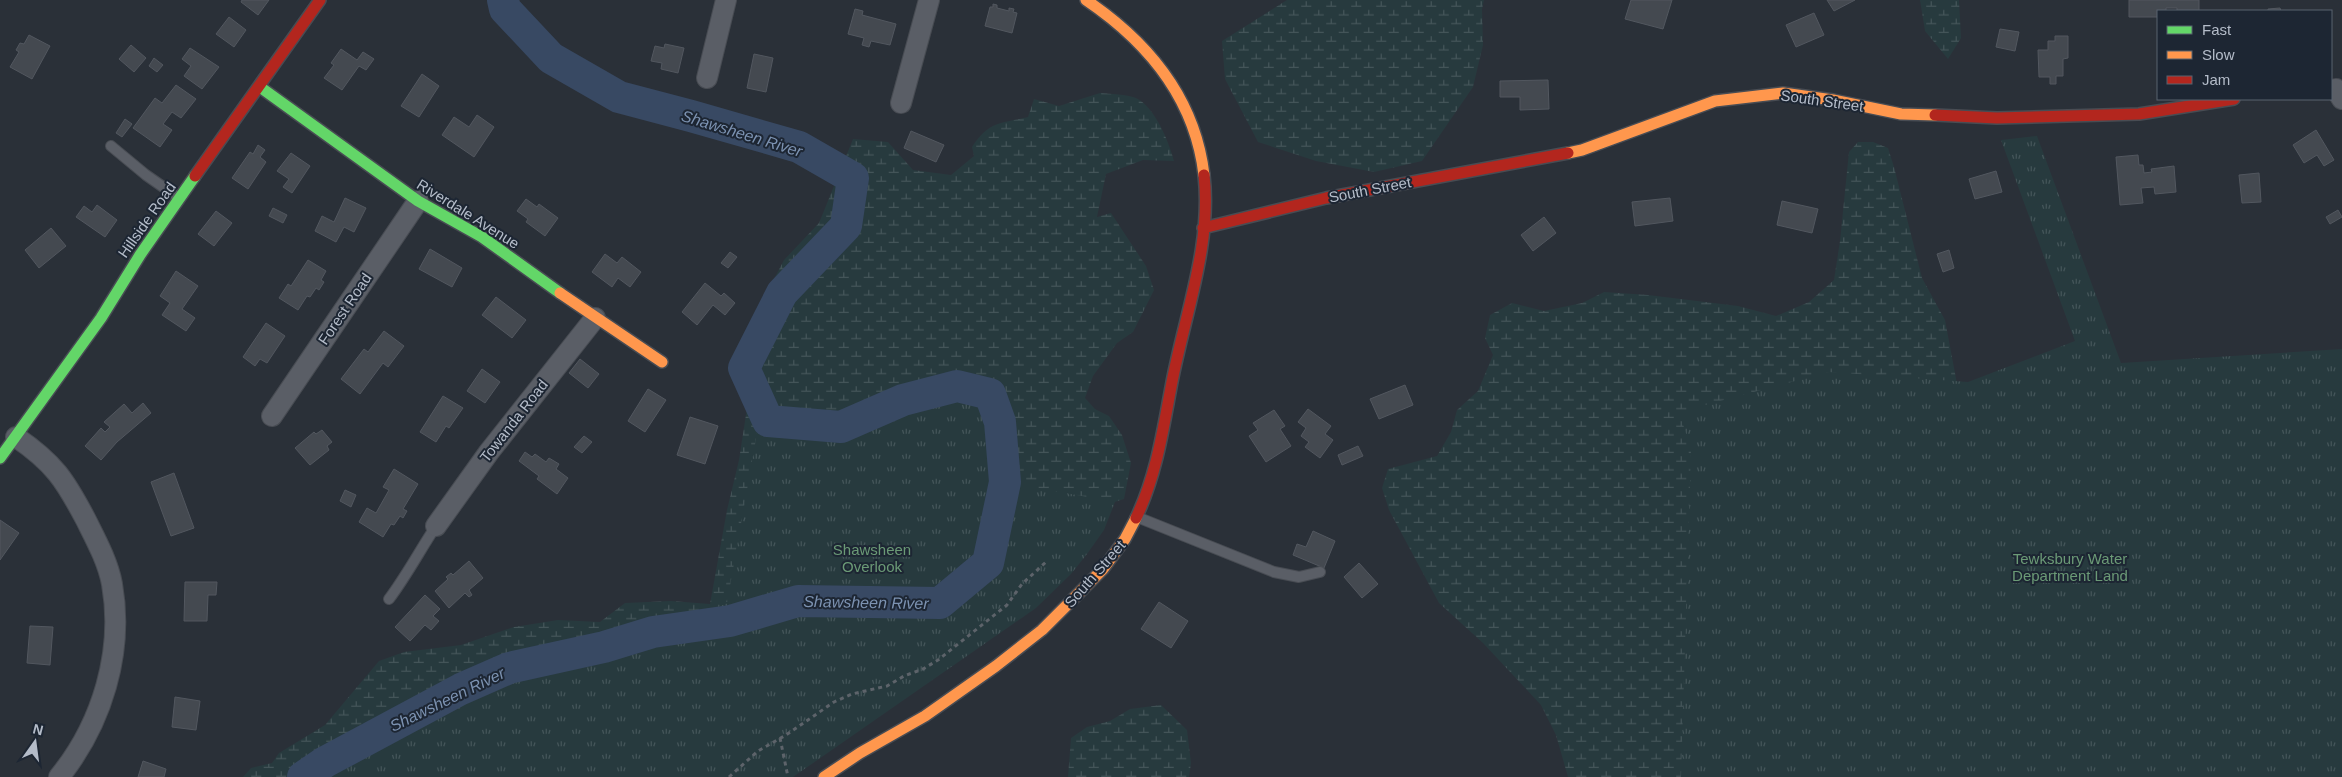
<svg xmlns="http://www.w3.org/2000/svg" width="2342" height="777" font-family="Arial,sans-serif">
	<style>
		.wetland { fill: url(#wetland-marsh) }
		.park { fill: url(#park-tufts) }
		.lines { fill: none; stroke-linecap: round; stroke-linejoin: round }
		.river { stroke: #384963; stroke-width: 32 }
		.building { fill: #444950; stroke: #52575f }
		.lane-casing { stroke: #484c53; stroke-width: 12 }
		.street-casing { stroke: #484c53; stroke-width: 22 }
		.fast-casing { stroke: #484c53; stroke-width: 14 }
		.slow-casing { stroke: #484c53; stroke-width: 14 }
		.jam-casing { stroke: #484c53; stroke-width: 14 }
		.path { stroke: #5d636a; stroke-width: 3; stroke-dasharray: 4 4; stroke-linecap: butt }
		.lane { stroke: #5a5e66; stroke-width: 10 }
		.street { stroke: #5a5e66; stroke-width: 20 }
		.fast { stroke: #63d668; stroke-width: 11 }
		.slow { stroke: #ff974d; stroke-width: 11 }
		.jam { stroke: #b3261e; stroke-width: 11 }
		.labels { text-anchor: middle; stroke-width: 4; stroke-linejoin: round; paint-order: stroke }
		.street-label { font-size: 15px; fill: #b4bcc9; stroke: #1d2633 }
		.park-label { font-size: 15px; fill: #6b9a76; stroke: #1d2633 }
		.water-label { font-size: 16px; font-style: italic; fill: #7c92b1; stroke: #1d2633 }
	</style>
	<defs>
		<pattern id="wetland-marsh" width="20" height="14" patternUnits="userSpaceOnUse" patternTransform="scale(1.25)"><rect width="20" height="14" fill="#273a3e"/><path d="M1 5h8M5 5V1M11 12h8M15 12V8" fill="none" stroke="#445559"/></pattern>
		<pattern id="park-tufts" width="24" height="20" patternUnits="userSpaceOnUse" patternTransform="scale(1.25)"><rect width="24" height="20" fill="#273a3e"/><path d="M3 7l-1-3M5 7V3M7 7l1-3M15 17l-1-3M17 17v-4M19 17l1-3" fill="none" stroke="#445559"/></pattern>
	</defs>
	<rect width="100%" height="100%" fill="#2a3038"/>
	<path class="wetland" d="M 1287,0 L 1484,0 L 1482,9 L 1483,45 L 1473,87 L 1422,161 L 1374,172 L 1316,161 L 1258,142 L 1225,79 L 1222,41 Z
		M 1920,0 L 1959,0 L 1961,38 L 1948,59 L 1925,31 Z
		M 1100,93 C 1111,94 1126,94 1136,98 C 1155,107 1169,142 1174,161 L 1143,160 L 1106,174 L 1097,217 L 1111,213 L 1146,266 L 1154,290 L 1133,332 L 1117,343 L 1093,376 L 1085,398 L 1095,409 L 1109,416 L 1122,435 L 1131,463 L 1124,499 L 1099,507 L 689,777 L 243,777 L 251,768 L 272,763 L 279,753 L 325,725 L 379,661 L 404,652 L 461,645 L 514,627 L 558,620 L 600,622 L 625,603 L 671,601 L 710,604 L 727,510 L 739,460 L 747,408 L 743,338 L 784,260 L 819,223 L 853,139 L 888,142 L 913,170 L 951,175 L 974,156 L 972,147 C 989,121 999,124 1028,117 L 1034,99 L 1059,106 Z
		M 1858,142 L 1873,142 L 1888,148 L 1894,167 L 1922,278 L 1945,320 L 2031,777 L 1568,777 L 1556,735 L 1541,705 L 1483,643 L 1439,603 L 1389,510 L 1382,488 L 1388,469 L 1437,456 L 1451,432 L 1457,410 L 1478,391 L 1493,355 L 1485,338 L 1490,315 L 1512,303 L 1544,311 L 1582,303 L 1604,292 L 1648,295 L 1738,306 L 1776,316 L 1809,302 L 1834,280 L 1840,241 L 1849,152 Z
		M 1161,705 L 1187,730 L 1191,763 L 1189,777 L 1068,777 L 1071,738 L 1087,727 L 1110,721 L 1130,709 Z"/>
	<path class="park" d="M 2037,136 L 2121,363 L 2342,349 L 2342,777 L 1681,777 L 1691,449 L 1679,412 L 1829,372 L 1968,382 L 2075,341 L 2001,140 Z
		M 957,386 L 990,394 L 1000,422 L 1005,482 L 1115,502 L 1104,530 L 1087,554 L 1071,574 L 1036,608 L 793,777 L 303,777 L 325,762 L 461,689 L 509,668 L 604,647 L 653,632 L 658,628 L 684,622 L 727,603 L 757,433 L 768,421 L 841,427 L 903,400 Z"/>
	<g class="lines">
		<path class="river" d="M 303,777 L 325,762 L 461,689 L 509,668 L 604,647 L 653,632 L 730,621 L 798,601 L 940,603 L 988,563 L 1005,482 L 1000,422 L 990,394 L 957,386 L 903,400 L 841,427 L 768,421 L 744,368 L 782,293 L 846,226 L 853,178 L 799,147 L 691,116 L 619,97 L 551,58 L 505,9 L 503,0"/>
	</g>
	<path class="building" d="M 242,0 L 269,0 L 258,15 L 241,2 Z
		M 1631,0 L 1672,0 L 1663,29 L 1625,19 Z
		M 1827,0 L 1855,0 L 1834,11 Z
		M 2129,0 L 2199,0 L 2199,11 L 2177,11 L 2177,8 L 2166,8 L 2166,11 L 2158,11 L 2158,17 L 2129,17 Z
		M 993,4 L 997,5 L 997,8 L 1009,11 L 1009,8 L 1014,9 L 1013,12 L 1017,13 L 1012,33 L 985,26 L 990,7 L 993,7 Z
		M 2280,8 L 2281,11 L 2268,11 L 2268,9 Z
		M 855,9 L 863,11 L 862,15 L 896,24 L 890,45 L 871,41 L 869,47 L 862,45 L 864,38 L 848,34 Z
		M 1814,13 L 1824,35 L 1796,47 L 1786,25 Z
		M 229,17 L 246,30 L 234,47 L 216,34 Z
		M 2000,29 L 2019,32 L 2015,51 L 1996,47 Z
		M 29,35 L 50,46 L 32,79 L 10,67 L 19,52 L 16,50 L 20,43 L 24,44 Z
		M 2055,36 L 2068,36 L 2068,58 L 2063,59 L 2063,76 L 2056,76 L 2056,84 L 2050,84 L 2050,77 L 2039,77 L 2038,50 L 2048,50 L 2048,41 L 2055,41 Z
		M 665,44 L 684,48 L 678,73 L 661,69 L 662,63 L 651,61 L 655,46 L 664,48 Z
		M 131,45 L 146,58 L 134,72 L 119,59 Z
		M 190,48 L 219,67 L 202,89 L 184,76 L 191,66 L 182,59 Z
		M 341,49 L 357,60 L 363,52 L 374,59 L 366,70 L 359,66 L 342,90 L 324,78 L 334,65 L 331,63 Z
		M 754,54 L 773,58 L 766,92 L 747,88 Z
		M 154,58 L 163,65 L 157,72 L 149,66 Z
		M 422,74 L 439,86 L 419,117 L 401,106 Z
		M 1548,80 L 1549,109 L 1520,110 L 1520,97 L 1500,97 L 1500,81 Z
		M 176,85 L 196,99 L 181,118 L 172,112 L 163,124 L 172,130 L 160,147 L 133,128 L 155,98 L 162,103 Z
		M 477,115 L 494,127 L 474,157 L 442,135 L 454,117 L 469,127 Z
		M 125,119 L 132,124 L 122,137 L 116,133 Z
		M 2316,130 L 2334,160 L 2324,166 L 2317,155 L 2304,163 L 2293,145 Z
		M 911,131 L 944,145 L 936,162 L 904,148 Z
		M 258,145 L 265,150 L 260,157 L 266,162 L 248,189 L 232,178 L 250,152 L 253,154 Z
		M 291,153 L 310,166 L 292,193 L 283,187 L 289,179 L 277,171 Z
		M 2138,155 L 2139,165 L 2143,165 L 2144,173 L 2152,172 L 2151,169 L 2174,166 L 2176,192 L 2155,194 L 2154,187 L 2141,188 L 2143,203 L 2120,205 L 2116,157 Z
		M 1996,171 L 2002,192 L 1975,199 L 1969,179 Z
		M 2259,173 L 2261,202 L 2242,203 L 2239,175 Z
		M 345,198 L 366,208 L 354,232 L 344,227 L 336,242 L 315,231 L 322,216 L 334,222 Z
		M 1670,198 L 1673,221 L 1635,226 L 1632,202 Z
		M 526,199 L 537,207 L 539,204 L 558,218 L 545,236 L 526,222 L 528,219 L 517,211 Z
		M 1782,201 L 1818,209 L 1812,233 L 1777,225 Z
		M 97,205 L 117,220 L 105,237 L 76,217 L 84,206 L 92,212 Z
		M 273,208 L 287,215 L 283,223 L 269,216 Z
		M 2338,210 L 2342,217 L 2330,224 L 2326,217 Z
		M 216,211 L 232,223 L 214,246 L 198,234 Z
		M 1544,217 L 1556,233 L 1533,251 L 1521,235 Z
		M 51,228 L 66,246 L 39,268 L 25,250 Z
		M 430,249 L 462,268 L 452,287 L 419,269 Z
		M 1949,250 L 1954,268 L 1943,272 L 1937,254 Z
		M 730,252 L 737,257 L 728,268 L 721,263 Z
		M 605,254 L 617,263 L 622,257 L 641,272 L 630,287 L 618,278 L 612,287 L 592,272 Z
		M 308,260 L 326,271 L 321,280 L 324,282 L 319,290 L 316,288 L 310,297 L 307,296 L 298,310 L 279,298 L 288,284 L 291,286 Z
		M 176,271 L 198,286 L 182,309 L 195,318 L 186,331 L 162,315 L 170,303 L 160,296 Z
		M 705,283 L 721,296 L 724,293 L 735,303 L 725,315 L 713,305 L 697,325 L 682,312 Z
		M 496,297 L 526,320 L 512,338 L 482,315 Z
		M 266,323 L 285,336 L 267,363 L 260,359 L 255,366 L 243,357 Z
		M 384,331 L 404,346 L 388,367 L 383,363 L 360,394 L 341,379 L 364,349 L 368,352 Z
		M 580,359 L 599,374 L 588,388 L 569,373 Z
		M 482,369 L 500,382 L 485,403 L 467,391 Z
		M 1405,385 L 1413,405 L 1379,419 L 1370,399 Z
		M 648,389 L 666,400 L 645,432 L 628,421 Z
		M 443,396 L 463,408 L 449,428 L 446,426 L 436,442 L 420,432 Z
		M 143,403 L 151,413 L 117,442 L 101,460 L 85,446 L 101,428 L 105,432 L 110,427 L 104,422 L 124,404 L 132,413 Z
		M 1308,409 L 1331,426 L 1325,434 L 1333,440 L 1320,458 L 1305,447 L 1309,442 L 1301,436 L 1306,428 L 1298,422 Z
		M 1274,410 L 1285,426 L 1280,429 L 1291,446 L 1266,462 L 1249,436 L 1258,430 L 1253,423 Z
		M 690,417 L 718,426 L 705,464 L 677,455 Z
		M 322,430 L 332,442 L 327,446 L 329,450 L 310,465 L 295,448 L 314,432 L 316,434 Z
		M 584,436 L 592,442 L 582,453 L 574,447 Z
		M 1358,446 L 1363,456 L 1342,465 L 1338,455 Z
		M 525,452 L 532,457 L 535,454 L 546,462 L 549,458 L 559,464 L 556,469 L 568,478 L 557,494 L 537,479 L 539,476 L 519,461 Z
		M 394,469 L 418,484 L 403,509 L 407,511 L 403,518 L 400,516 L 394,525 L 391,524 L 383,537 L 359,522 L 367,508 L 376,513 L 389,490 L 383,487 Z
		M 174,473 L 194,528 L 171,536 L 151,482 Z
		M 345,490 L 356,495 L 351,507 L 340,501 Z
		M 0,520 L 19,533 L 0,560 Z
		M 1313,531 L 1335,541 L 1324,568 L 1293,555 L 1297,544 L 1306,547 Z
		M 469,561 L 483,578 L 469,590 L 472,595 L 469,597 L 465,593 L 449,608 L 435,591 L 448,579 L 446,577 L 451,573 L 453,575 Z
		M 1359,563 L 1378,584 L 1362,598 L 1344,577 Z
		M 185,582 L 217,582 L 216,595 L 208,595 L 207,621 L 184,621 Z
		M 425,595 L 440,609 L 433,616 L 439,621 L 431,630 L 425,625 L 410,641 L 395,627 Z
		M 1159,602 L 1188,621 L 1171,648 L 1141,629 Z
		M 30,626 L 53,627 L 50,665 L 27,663 Z
		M 175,697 L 200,701 L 196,730 L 172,727 Z
		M 143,761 L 166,769 L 164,777 L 138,777 Z"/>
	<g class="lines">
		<defs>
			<path id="lane" d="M 111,146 L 146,175 L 179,198
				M 1137,517 L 1274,572 L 1299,577 L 1320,572
				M 389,599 C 407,575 420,550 436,526"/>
			<path id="street" d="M 707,78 L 726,0
				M 2336,89 L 2342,99
				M 901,103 L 929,0
				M 272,416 L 418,201
				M 16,437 C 54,463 65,480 86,520 C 96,540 108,562 112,584 C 124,652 102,724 59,777
				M 436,526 L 489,452 L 595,318"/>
			<path id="fast" d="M 260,87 L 418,201 L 482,237 L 560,293
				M 0,458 L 101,318 L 140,255 L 195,176"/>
			<path id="slow" d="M 1086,0 C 1148,42 1195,98 1204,175
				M 1568,153 L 1582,150 L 1715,101 L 1783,93 L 1833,100 L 1901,114 L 1935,115
				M 560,293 L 662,362
				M 824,777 L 860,753 L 925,716 L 996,666 L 1042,630 L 1103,569 L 1125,539 L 1136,518"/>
			<path id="jam" d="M 1935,115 L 1997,118 L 2139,114 L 2234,99
				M 195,176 L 320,0
				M 1203,228 L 1326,198 L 1568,153
				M 1136,518 C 1157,474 1163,429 1172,382 C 1185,314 1212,244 1204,175"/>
		</defs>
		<use href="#lane" class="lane-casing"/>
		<use href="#street" class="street-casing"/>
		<use href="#fast" class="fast-casing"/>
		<use href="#slow" class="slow-casing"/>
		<use href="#jam" class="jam-casing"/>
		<path class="path" d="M 780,738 L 788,777
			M 729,777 L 758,751 L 786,735 L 834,702 L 852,694 L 887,686 L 904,676 L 923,669 L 938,660 L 1007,605 L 1022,584 L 1046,562"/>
		<use href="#lane" class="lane"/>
		<use href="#street" class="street"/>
		<use href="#fast" class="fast"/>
		<use href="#slow" class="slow"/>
		<use href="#jam" class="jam"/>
	</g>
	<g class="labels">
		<g class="street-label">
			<text transform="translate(1822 101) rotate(8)" y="5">South Street</text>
			<text transform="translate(1370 190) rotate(-11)" y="5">South Street</text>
			<text transform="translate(468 214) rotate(32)" y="5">Riverdale Avenue</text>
			<text transform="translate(147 220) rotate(-55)" y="5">Hillside Road</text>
			<text transform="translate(345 309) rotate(-56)" y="5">Forest Road</text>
			<text transform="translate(514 421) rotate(-52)" y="5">Towanda Road</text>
			<text transform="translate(1095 574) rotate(-49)" y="5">South Street</text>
		</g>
		<g class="park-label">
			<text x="872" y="555">Shawsheen<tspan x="872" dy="17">Overlook</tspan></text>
			<text x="2070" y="564">Tewksbury Water<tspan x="2070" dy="17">Department Land</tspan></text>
		</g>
		<g class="water-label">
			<text transform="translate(742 133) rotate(17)" y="6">Shawsheen River</text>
			<text transform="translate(866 602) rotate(1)" y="6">Shawsheen River</text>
			<text transform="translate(447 699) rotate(-26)" y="6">Shawsheen River</text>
		</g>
	</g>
	<rect x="2157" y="10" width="175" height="90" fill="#1d2633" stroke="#59626f"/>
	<rect x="2167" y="26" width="25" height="8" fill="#63d668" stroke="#59626f"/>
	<text x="2202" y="35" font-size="15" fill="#b4bcc9">Fast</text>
	<rect x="2167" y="51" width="25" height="8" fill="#ff974d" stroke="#59626f"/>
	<text x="2202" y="60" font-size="15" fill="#b4bcc9">Slow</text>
	<rect x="2167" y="76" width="25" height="8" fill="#b3261e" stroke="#59626f"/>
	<text x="2202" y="85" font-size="15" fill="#b4bcc9">Jam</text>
	<g transform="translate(35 742) rotate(14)" stroke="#1d2633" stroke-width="4" paint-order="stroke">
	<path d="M0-4L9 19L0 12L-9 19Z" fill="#b4bcc9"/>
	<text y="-8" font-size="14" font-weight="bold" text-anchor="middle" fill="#b4bcc9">N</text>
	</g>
</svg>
